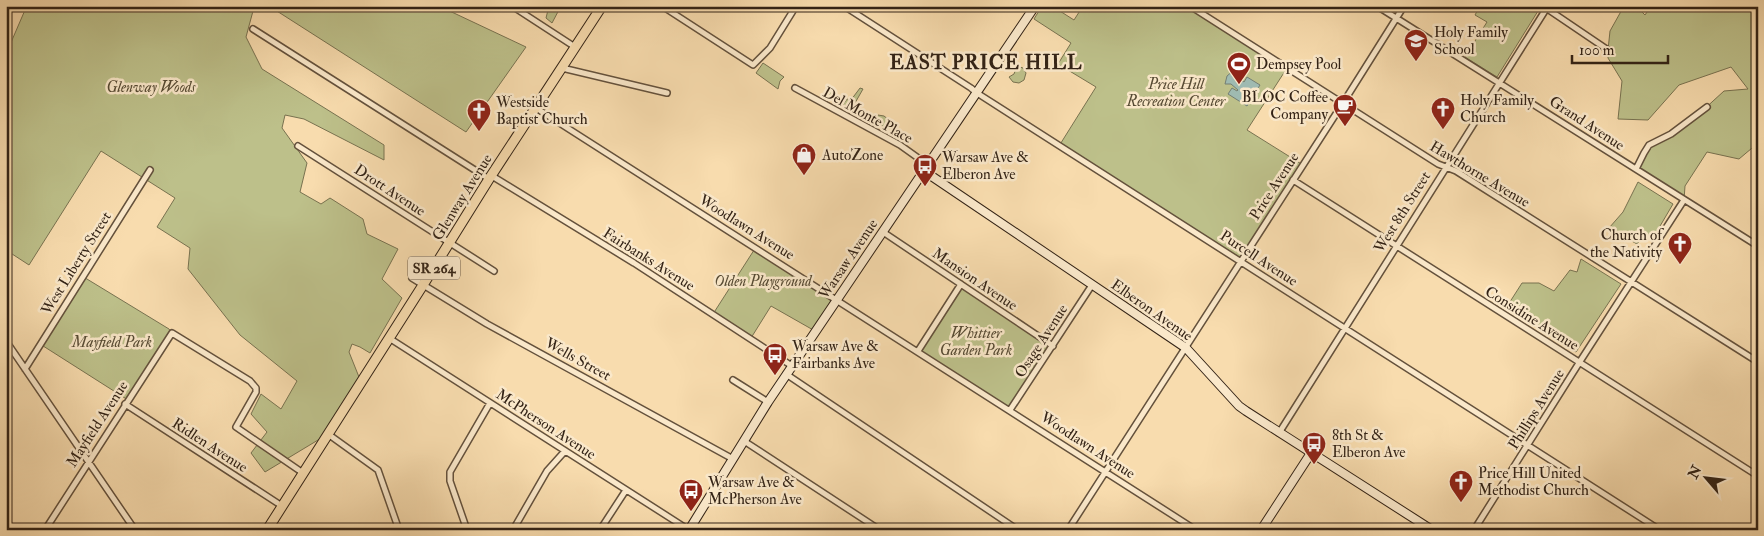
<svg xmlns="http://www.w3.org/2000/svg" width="1764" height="536" font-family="'IM FELL Double Pica',serif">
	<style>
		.green { fill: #bdc08a; stroke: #787250 }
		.water { fill: #9fbab1; stroke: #747e73 }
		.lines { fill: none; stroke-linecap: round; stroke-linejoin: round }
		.street-casing { stroke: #64513c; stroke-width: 8 }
		.secondary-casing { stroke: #332316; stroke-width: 10 }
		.primary-casing { stroke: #332316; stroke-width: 11 }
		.street { stroke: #fae8ca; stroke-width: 5 }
		.secondary { stroke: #fae8ca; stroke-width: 8 }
		.primary { stroke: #f8dcae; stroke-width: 9 }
		.labels { text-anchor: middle; stroke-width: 5; stroke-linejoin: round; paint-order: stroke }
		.shield { fill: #fae8ca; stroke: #6f5e4c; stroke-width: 1 }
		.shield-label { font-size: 14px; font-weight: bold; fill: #332316 }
		.poi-label { font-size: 15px; fill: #332316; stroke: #fae8ca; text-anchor: start }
		.park-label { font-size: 15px; font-style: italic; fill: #564a33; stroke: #fae8ca }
		.street-label { font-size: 15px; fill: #332316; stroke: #fae8ca }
		.district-label { font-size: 20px; font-weight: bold; letter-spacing: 1px; fill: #332316; stroke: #fae8ca }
	</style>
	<rect width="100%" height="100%" fill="#f8dcae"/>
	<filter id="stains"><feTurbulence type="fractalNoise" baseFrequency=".004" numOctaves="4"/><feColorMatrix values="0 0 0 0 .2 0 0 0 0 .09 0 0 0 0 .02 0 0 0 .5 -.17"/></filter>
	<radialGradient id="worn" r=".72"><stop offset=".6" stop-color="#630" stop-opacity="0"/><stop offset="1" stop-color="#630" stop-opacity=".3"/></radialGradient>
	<path class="green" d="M 25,6 L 256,6 L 253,11 L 246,37 L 262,69 L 384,145 L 384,160 L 304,119 L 285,115 L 282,128 L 307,163 L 300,192 L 321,204 L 330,198 L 363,219 L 367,234 L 398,249 L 382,279 L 402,298 L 370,353 L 360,347 L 352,344 L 349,352 L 361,382 L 328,434 L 265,472 L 251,453 L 267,432 L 251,414 L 261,394 L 281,409 L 297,381 L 240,335 L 188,269 L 190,248 L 157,227 L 175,198 L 101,151 L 29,265 L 6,250 L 6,54 L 25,10 Z
		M 269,6 L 439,6 L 526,47 L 466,132 Z
		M 549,6 L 561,6 L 552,23 L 546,18 Z
		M 1042,6 L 1052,6 L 1074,20 L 1083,6 L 1190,6 L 1287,68 L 1247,130 L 1303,165 L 1241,261 L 1059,146 L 1096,87 L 1058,64 L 1071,43 L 1034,19 Z
		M 1480,6 L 1530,6 L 1538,11 L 1497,77 L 1465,57 L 1487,22 L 1475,15 Z
		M 1624,6 L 1636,6 L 1645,15 L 1651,6 L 1758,6 L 1758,143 L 1739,159 L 1707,152 L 1685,186 L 1684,200 L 1636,169 L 1645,150 L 1701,112 L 1724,91 L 1748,89 L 1731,67 L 1679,85 L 1648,120 L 1618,119 L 1622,81 L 1608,58 L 1608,50 L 1610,31 Z
		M 763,63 L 784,77 L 780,81 L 778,89 L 756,73 Z
		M 1017,66 L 1023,68 L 1026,73 L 1024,80 L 1019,83 L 1013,82 L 1009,77 L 1014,74 Z
		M 828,87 L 835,93 L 830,100 L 822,95 Z
		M 860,88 L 863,89 L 851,110 L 842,106 L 847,99 L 851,100 Z
		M 878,115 L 884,116 L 893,123 L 888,129 L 873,121 Z
		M 1638,182 L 1673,204 L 1653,238 L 1645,234 L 1637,244 L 1609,228 L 1623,212 Z
		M 756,247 L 837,299 L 815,331 L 771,306 L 751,338 L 713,314 Z
		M 1581,259 L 1621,284 L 1576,352 L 1506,308 L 1522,283 L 1539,283 L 1554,291 L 1570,270 L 1577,272 Z
		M 82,276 L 169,329 L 172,333 L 128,400 L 40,344 Z
		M 961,284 L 1053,346 L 1010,410 L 918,351 Z"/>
	<path class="water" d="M 1234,70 L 1242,70 L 1241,80 L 1244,82 L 1247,77 L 1260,85 L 1247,106 L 1228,94 L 1232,88 L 1237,91 L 1238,90 L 1231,84 L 1225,84 L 1227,76 Z"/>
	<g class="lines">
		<defs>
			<path id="street" d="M 512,6 L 575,47
				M 662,6 L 753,65 L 770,48 L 796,6
				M 844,6 L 971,88 L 977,93 L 1660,530
				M 1024,6 L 1032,11
				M 1190,6 L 1438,164 L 1456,171 L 1758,362
				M 1377,6 L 1758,246
				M 1543,6 L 1608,50
				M 351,7 L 351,6
				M 253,29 L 489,179
				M 562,68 L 667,93
				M 795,88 L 900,145 L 928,165
				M 536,108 L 1196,530
				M 298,146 L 494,271
				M 1636,169 L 1644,153 L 1649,145 L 1671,134 L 1707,107
				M 492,176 L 634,263 L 792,366
				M 1293,180 L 1758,476
				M 883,232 L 1053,346
				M 412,278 L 487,324 L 733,459
				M 389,338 L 689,530
				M 6,341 L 135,530
				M 918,351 L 961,284
				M 25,369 L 150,170
				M 786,374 L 1018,530
				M 733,380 L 768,402
				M 125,404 L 282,506
				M 1010,410 L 1092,285
				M 1279,433 L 1548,6
				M 328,434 L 378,470 L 399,530
				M 744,441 L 880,530
				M 45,530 L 172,333 L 250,381 L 256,388 L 256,392 L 236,427 L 303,473
				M 467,530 L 450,481 L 450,472 L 490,403
				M 513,530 L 547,471 L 565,451
				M 600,530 L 626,490
				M 1068,530 L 1343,103 L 1404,6
				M 1474,530 L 1579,363 L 1684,200"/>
			<path id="secondary" d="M 924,171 L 1186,348 L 1239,406 L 1246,411 L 1432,530
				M 689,530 L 768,402 L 1035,6
				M 1261,530 L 1311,453"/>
			<path id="primary" d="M 267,530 L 423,285 L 489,179 L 602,6"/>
		</defs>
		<use href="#street" class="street-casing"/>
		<use href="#secondary" class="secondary-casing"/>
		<use href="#primary" class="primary-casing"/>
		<use href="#street" class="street"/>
		<use href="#secondary" class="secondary"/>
		<use href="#primary" class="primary"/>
	</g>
	<defs>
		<symbol id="school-pin" viewBox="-11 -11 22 30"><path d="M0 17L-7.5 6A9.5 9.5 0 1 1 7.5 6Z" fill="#8f2418" stroke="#fae8ca"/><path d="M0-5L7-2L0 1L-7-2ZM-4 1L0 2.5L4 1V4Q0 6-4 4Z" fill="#fff"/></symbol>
		<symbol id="stadium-pin" viewBox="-11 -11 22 30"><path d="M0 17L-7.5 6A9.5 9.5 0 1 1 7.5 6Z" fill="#8f2418" stroke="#fae8ca"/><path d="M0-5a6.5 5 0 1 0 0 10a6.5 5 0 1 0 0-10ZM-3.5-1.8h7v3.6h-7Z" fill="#fff"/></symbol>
		<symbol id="cafe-pin" viewBox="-11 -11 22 30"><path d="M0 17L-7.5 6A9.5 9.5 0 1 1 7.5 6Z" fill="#8f2418" stroke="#fae8ca"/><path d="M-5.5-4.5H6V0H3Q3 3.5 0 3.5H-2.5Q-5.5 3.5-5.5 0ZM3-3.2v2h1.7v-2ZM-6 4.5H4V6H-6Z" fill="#fff"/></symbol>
		<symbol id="church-pin" viewBox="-11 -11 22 30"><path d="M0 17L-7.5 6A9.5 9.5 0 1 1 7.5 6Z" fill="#8f2418" stroke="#fae8ca"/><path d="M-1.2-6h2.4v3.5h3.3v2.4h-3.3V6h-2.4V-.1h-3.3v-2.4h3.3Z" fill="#fff"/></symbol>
		<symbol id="shop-pin" viewBox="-11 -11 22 30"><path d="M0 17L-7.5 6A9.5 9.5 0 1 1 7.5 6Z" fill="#8f2418" stroke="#fae8ca"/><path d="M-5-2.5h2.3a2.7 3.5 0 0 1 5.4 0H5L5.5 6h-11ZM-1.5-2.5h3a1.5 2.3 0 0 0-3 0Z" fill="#fff"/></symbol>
		<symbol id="bus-pin" viewBox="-11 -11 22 30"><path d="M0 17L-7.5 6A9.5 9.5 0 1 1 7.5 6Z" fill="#8f2418" stroke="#fae8ca"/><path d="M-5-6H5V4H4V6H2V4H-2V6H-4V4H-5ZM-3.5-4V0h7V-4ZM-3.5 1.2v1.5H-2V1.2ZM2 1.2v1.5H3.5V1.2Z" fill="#fff"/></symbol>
	</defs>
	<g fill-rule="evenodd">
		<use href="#school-pin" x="1402" y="27" width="28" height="38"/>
		<use href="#stadium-pin" x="1225" y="50" width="28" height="38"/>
		<use href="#cafe-pin" x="1331" y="92" width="28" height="38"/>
		<use href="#church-pin" x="1429" y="95" width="28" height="38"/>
		<use href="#church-pin" x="465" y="97" width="28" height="38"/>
		<use href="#shop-pin" x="790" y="141" width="28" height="38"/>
		<use href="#bus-pin" x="911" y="152" width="28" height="38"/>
		<use href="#church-pin" x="1666" y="230" width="28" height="38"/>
		<use href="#bus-pin" x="761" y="341" width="28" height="38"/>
		<use href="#bus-pin" x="1300" y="430" width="28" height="38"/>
		<use href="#church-pin" x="1447" y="468" width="28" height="38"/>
		<use href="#bus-pin" x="677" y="477" width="28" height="38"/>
	</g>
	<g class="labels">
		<rect class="shield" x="408" y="256.5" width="52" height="23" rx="4"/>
		<g class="shield-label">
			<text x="434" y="273">SR 264</text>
		</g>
		<g class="poi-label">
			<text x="1434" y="37">Holy Family<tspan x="1434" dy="17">School</tspan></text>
			<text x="1256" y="69">Dempsey Pool</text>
			<text x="1328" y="102" text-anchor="end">BLOC Coffee<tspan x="1328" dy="17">Company</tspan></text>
			<text x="1460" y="105">Holy Family<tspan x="1460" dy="17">Church</tspan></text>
			<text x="496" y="107">Westside<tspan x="496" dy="17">Baptist Church</tspan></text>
			<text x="822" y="160">AutoZone</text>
			<text x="942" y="162">Warsaw Ave &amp;<tspan x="942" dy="17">Elberon Ave</tspan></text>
			<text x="1662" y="240" text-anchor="end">Church of<tspan x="1662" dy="17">the Nativity</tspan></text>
			<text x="792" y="351">Warsaw Ave &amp;<tspan x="792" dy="17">Fairbanks Ave</tspan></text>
			<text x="1332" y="440">8th St &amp;<tspan x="1332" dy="17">Elberon Ave</tspan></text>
			<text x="1478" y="478">Price Hill United<tspan x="1478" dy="17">Methodist Church</tspan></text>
			<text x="708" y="487">Warsaw Ave &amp;<tspan x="708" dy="17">McPherson Ave</tspan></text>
		</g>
		<g class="park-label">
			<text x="1176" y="89">Price Hill<tspan x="1176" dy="17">Recreation Center</tspan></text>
			<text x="151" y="92">Glenway Woods</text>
			<text x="763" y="286">Olden Playground</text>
			<text x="976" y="338">Whittier<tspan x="976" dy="17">Garden Park</tspan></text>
			<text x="112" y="347">Mayfield Park</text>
		</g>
		<g class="street-label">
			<text transform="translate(868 115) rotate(29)" y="5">Del Monte Place</text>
			<text transform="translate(1587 123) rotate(33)" y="5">Grand Avenue</text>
			<text transform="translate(1480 174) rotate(31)" y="5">Hawthorne Avenue</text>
			<text transform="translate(1274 186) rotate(-57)" y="5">Price Avenue</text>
			<text transform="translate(390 190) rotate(33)" y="5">Drott Avenue</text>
			<text transform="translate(462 197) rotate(-58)" y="5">Glenway Avenue</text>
			<text transform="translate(1402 212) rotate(-58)" y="5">West 8th Street</text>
			<text transform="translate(747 227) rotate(32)" y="5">Woodlawn Avenue</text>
			<text transform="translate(1259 258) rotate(33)" y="5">Purcell Avenue</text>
			<text transform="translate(649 259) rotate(32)" y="5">Fairbanks Avenue</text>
			<text transform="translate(848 259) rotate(-56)" y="5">Warsaw Avenue</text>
			<text transform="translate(76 263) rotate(-58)" y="5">West Liberty Street</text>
			<text transform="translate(975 279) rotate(34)" y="5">Mansion Avenue</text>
			<text transform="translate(1152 310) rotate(35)" y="5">Elberon Avenue</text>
			<text transform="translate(1532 318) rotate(32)" y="5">Considine Avenue</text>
			<text transform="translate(1041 341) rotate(-57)" y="5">Osage Avenue</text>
			<text transform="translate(578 359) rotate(29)" y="5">Wells Street</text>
			<text transform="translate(1536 409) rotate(-58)" y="5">Phillips Avenue</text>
			<text transform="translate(97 424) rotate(-57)" y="5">Mayfield Avenue</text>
			<text transform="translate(546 424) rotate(33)" y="5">McPherson Avenue</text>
			<text transform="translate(210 445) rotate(33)" y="5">Ridlen Avenue</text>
			<text transform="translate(1088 445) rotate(33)" y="5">Woodlawn Avenue</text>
		</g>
		<g class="district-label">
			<text x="986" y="69">EAST PRICE HILL</text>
		</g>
	</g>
	<rect width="1764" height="536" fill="none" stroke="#f8dcae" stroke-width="25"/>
	<rect x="8" y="8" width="1749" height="521" fill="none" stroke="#332316" stroke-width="2.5"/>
	<rect x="12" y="12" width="1739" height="511" fill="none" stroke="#332316"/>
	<g transform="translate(1706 478) rotate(298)" stroke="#fae8ca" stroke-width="4" paint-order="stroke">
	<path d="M0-4L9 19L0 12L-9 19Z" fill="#332316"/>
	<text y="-8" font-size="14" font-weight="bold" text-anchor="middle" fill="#332316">N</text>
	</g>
	<path d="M1572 55v8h96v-8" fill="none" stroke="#332316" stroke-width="2.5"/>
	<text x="1579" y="55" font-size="15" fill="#332316" stroke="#fae8ca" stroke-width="4" paint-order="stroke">100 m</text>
	<rect width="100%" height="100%" filter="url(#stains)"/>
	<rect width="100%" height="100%" fill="url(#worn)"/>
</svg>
